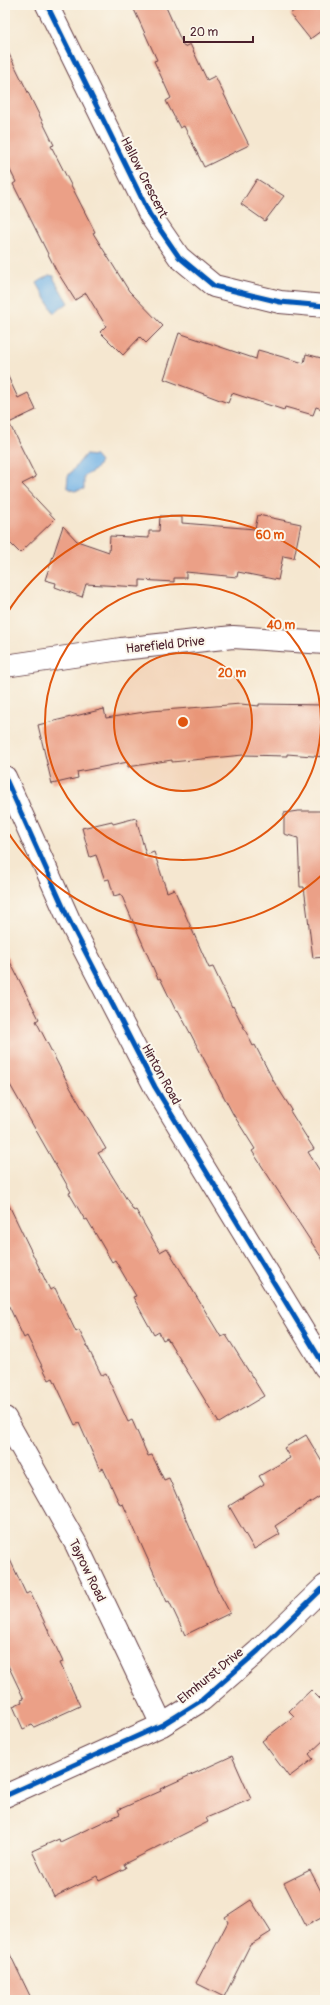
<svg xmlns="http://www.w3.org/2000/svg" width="330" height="2005" font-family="Pangolin,sans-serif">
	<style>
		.water { fill: #72b2e5; stroke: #5e6888 }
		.building { fill: #eba087 }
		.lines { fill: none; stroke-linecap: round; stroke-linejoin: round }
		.minor-casing { stroke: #643d44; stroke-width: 24 }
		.minor { stroke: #fff; stroke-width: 22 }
		.cycleway-casing { stroke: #fbf7ec; stroke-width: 8 }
		.cycleway { stroke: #0057b8; stroke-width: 5 }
		.ring { fill: none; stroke: #e0560e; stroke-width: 2 }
		.labels { text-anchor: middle; stroke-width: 4; stroke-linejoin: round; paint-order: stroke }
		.street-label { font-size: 13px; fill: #4a1f2b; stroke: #fbf7ec }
		.centre { fill: #e0560e; stroke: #fbf7ec; stroke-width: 2 }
		.ring-label { font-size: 12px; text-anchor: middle; font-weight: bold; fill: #e0560e; stroke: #fbf7ec; stroke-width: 4; stroke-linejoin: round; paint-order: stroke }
	</style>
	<rect width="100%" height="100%" fill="#fbf7ec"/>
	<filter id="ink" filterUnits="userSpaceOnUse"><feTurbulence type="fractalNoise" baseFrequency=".025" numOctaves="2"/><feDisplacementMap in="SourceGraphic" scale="8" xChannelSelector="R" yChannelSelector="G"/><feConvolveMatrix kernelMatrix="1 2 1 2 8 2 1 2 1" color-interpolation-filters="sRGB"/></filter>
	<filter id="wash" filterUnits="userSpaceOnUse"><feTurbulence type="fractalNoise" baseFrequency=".012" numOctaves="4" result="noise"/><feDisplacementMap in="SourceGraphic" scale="16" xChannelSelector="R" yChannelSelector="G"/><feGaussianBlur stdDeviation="0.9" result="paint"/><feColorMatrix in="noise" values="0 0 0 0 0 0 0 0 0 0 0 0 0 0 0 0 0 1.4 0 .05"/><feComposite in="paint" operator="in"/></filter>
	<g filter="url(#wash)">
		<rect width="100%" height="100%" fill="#f5e7d0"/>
		<path class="water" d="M 49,275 L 54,276 L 54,279 L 68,303 L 54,313 L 37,283 Z
			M 85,455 L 95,456 L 100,462 L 95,470 L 84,476 L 84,489 L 74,491 L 67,487 L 68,476 Z"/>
		<g id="blocks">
			<path class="building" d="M 132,5 L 165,5 L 184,47 L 190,44 L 207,80 L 215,76 L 249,145 L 204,167 L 184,126 L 180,128 L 166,101 L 171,98 L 154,61 L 157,60 Z
				M 301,5 L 325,5 L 325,28 L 310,39 L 290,14 Z
				M 5,46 L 54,145 L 51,146 L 95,232 L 93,233 L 129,291 L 163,326 L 146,343 L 140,337 L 123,355 L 100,332 L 106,326 L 86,293 L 75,300 L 56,270 L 13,184 L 16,182 L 5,160 Z
				M 257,179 L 284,196 L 265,221 L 241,204 Z
				M 179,333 L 256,359 L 258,350 L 304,363 L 306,354 L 325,359 L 325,410 L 316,407 L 313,415 L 285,407 L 284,410 L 232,393 L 228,403 L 164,379 Z
				M 5,370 L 18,398 L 28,393 L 36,410 L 9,423 L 36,477 L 22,484 L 55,519 L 20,553 L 5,538 Z
				M 258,515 L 301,524 L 294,558 L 283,556 L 278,580 L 238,572 L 237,577 L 186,572 L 186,578 L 174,578 L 174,582 L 140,580 L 140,587 L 86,584 L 82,597 L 55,587 L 56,583 L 45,580 L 63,526 L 77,541 L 109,552 L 110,536 L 149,538 L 149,531 L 159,531 L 160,516 L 182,517 L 182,523 L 255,529 Z
				M 241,704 L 259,706 L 259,704 L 325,705 L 325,757 L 287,754 L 287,756 L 243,755 L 172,762 L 172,760 L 128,767 L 128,762 L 77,772 L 78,778 L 52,784 L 38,725 L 104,709 L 106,718 L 151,711 Z
				M 298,811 L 325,811 L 325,957 L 313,958 L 304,887 L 300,887 L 298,838 L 284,834 L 284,813 Z
				M 136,818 L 146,855 L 154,852 L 167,892 L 174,889 L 209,968 L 213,967 L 232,1007 L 233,1006 L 253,1046 L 255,1045 L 274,1082 L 292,1110 L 290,1111 L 314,1149 L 308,1152 L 325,1179 L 325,1263 L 252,1151 L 255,1149 L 233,1114 L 178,1010 L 176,1011 L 160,978 L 158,979 L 121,894 L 114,896 L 109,879 L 105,880 L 96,855 L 90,857 L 82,828 L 112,821 L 113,824 Z
				M 5,952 L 39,1019 L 36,1021 L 71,1089 L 106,1149 L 98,1153 L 134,1211 L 136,1210 L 160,1252 L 167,1248 L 221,1337 L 226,1335 L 264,1396 L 219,1423 L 167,1338 L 163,1340 L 159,1332 L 154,1335 L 133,1297 L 136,1296 L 115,1260 L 112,1262 L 87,1219 L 85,1220 L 69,1193 L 71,1192 L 5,1076 Z
				M 5,1197 L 50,1290 L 55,1288 L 76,1332 L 79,1330 L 102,1376 L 106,1374 L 128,1422 L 132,1420 L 148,1456 L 152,1455 L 164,1480 L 169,1478 L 215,1585 L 230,1613 L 185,1635 L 169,1601 L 167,1602 L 123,1504 L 120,1505 L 103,1468 L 100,1470 L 79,1423 L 75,1425 L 53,1378 L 49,1380 L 27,1336 L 24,1338 L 5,1298 Z
				M 306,1435 L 325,1467 L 325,1493 L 275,1526 L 280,1534 L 254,1549 L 229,1506 L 264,1484 L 259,1476 L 290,1458 L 284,1448 Z
				M 5,1549 L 26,1594 L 30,1592 L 43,1619 L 63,1662 L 60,1663 L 80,1706 L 34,1727 L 32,1725 L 23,1729 L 13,1706 L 22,1702 L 21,1700 L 24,1699 L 5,1659 Z
				M 311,1690 L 325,1704 L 325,1739 L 309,1754 L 313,1759 L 289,1777 L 262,1741 L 294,1716 L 289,1711 Z
				M 232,1756 L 251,1799 L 206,1818 L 208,1822 L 124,1864 L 126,1868 L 99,1881 L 97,1876 L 54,1897 L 32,1851 L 59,1839 L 60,1842 L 120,1814 L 118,1810 L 161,1791 L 160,1789 Z
				M 310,1870 L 325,1899 L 325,1916 L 306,1926 L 284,1883 Z
				M 251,1900 L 271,1932 L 250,1945 L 224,1997 L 196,1983 L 228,1922 L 225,1917 Z
				M 5,1944 L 32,2000 L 5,2000 Z"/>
		</g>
	</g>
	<g filter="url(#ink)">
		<use href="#blocks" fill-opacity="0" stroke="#643d44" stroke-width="1"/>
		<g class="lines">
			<defs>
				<path id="minor" d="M 47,5 L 150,215 L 179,257 L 214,286 L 280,302 L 325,306
					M 5,666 L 121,649 L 233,637 L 325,643
					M 5,777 L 69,920 L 155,1087 L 325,1367
					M 5,1418 L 76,1544 L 162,1725
					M 5,1796 L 162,1725 L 202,1700 L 258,1651 L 325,1586"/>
			</defs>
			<use href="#minor" class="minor-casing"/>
			<use href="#minor" class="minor"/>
			<defs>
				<path id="cycleway" d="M 47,5 L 150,215 L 179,257 L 214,286 L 280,302 L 325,306
					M 5,777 L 69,920 L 155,1087 L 325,1367
					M 5,1796 L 162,1725 L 202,1700 L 258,1651 L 325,1586"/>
			</defs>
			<use href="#cycleway" class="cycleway-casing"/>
			<use href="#cycleway" class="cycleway"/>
		</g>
	</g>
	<circle cx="183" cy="722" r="69" fill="#e0560e" fill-opacity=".12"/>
	<g class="ring">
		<circle cx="183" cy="722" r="69"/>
		<circle cx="183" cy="722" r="138"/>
		<path d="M324 873A207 207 0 0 1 6 829M6 615A207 207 0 0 1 324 571"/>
	</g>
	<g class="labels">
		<g class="street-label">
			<text transform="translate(145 177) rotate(63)" y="5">Hallow Crescent</text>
			<text transform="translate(165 644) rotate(-6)" y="5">Harefield Drive</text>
			<text transform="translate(162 1074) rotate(61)" y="5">Hinton Road</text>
			<text transform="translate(88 1570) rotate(64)" y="5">Tayrow Road</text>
			<text transform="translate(210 1675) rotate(-39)" y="5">Elmhurst Drive</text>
		</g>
	</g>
	<circle cx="183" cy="722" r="6" class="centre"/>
	<g class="ring-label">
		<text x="270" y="539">60 m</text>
		<text x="281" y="629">40 m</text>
		<text x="232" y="677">20 m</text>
	</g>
	<rect width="330" height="2005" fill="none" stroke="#fbf7ec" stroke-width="20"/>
	<path d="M184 36v6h69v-6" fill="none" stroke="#4a1f2b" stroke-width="2"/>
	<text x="190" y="36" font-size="12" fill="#4a1f2b" stroke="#fbf7ec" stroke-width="3" paint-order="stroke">20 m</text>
</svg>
